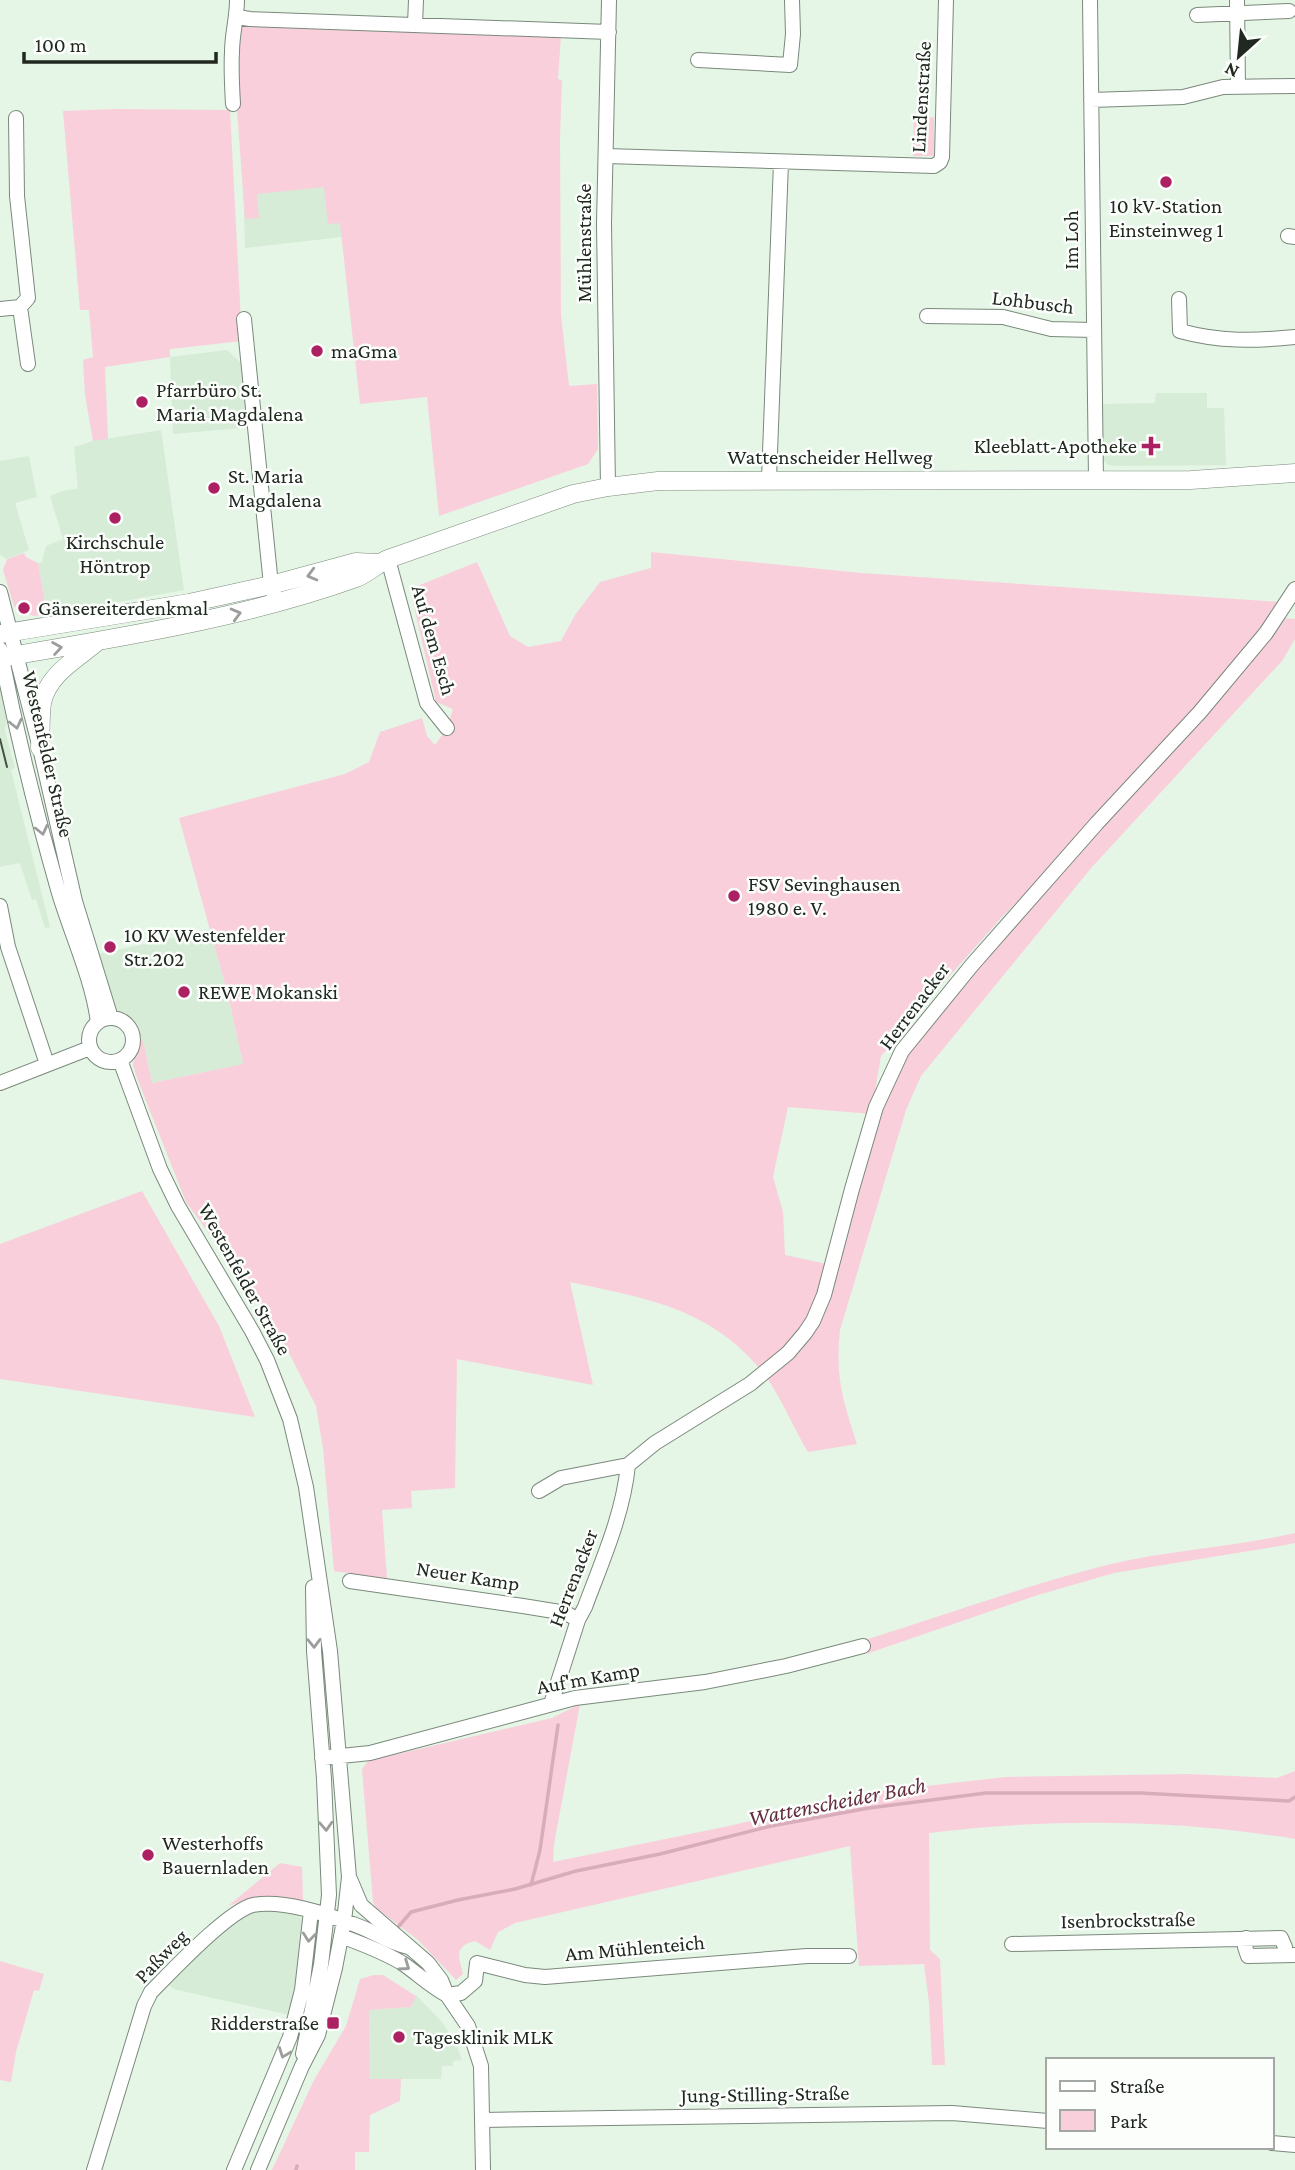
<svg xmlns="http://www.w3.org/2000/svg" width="1295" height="2170" font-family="'Crimson Pro',serif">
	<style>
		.built { fill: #d6ecd7 }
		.green { fill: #facfdc }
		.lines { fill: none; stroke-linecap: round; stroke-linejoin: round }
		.stream { stroke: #d8acba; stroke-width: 3.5 }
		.minor-casing { stroke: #7a897b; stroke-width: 16 }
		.major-casing { stroke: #7a897b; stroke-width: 19 }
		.minor { stroke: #fff; stroke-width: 14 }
		.major { stroke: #fff; stroke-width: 18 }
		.tram { stroke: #464e46; stroke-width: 2 }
		.oneway { stroke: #9b9e9b }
		.poi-dot { fill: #ac2162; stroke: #fbfefb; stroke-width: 2.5 }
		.labels { text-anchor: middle; stroke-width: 5; stroke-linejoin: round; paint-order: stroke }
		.street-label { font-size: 21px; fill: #212721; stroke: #fbfefb }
		.poi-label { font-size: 21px; fill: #212721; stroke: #fbfefb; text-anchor: start }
		.water-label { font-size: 23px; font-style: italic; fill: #652d42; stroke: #fbfefb }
	</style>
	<rect width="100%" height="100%" fill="#e5f5e6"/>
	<path class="built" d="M 334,165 L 342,237 L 245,248 L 243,176 Z
		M 227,350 L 242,364 L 252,427 L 173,434 L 170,357 Z
		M 1156,393 L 1207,393 L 1207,408 L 1224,408 L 1226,465 L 1116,466 L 1108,465 L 1102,459 L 1098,404 L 1155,403 Z
		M 161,430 L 184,590 L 47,615 L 38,563 L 42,562 L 46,546 L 63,539 L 50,496 L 66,490 L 78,489 L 74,447 L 93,441 Z
		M 29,456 L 37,497 L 15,503 L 29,550 L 6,559 L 0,555 L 0,461 Z
		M 0,688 L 7,715 L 5,731 L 15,768 L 11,770 L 50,927 L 45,928 L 36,899 L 32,900 L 20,863 L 0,867 Z
		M 210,930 L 228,995 L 243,1064 L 152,1083 L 143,1040 L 139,1041 L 134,1027 L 126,1018 L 114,1011 L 93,955 Z
		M 268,1911 L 297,1915 L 301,1918 L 303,1924 L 304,1932 L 290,2015 L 195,1994 L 174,1989 L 166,1983 L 235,1919 L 249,1913 Z
		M 416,1995 L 442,2022 L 456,2044 L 462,2060 L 453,2061 L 453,2066 L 442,2066 L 441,2079 L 370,2079 L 369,2010 L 411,2007 Z"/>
	<path class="green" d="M 238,23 L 561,35 L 558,79 L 562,80 L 560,138 L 561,315 L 569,386 L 597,384 L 598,449 L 588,464 L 439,516 L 427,397 L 360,404 L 340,223 L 328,224 L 324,187 L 257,194 L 259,218 L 245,219 L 237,110 Z
		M 115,109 L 230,110 L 242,341 L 170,349 L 170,357 L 105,367 L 108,439 L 93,441 L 85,395 L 83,360 L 93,357 L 89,310 L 80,310 L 63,111 Z
		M 914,117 L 934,117 L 934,156 L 913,156 Z
		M 651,552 L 861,573 L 1280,602 L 1243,658 L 1051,867 L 1001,918 L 930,998 L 924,994 L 908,1017 L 907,1028 L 881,1056 L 871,1114 L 788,1107 L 773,1177 L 783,1212 L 785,1255 L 827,1264 L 877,1119 L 914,1040 L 1270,633 L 1276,633 L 1277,621 L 1281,618 L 1295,619 L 1295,639 L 1282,661 L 1092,867 L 921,1076 L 906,1110 L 840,1330 C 835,1378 843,1400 857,1444 L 808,1452 C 793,1427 778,1390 760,1369 C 708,1307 644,1298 570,1282 L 593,1385 L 457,1359 L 455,1488 L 411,1491 L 412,1508 L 382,1510 L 387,1579 L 334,1571 L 323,1448 L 316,1406 L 272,1320 L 186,1202 L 137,1078 L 133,1065 L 139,1041 L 143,1040 L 152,1083 L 243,1064 L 228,995 L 179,818 L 345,774 L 369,762 L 380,732 L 422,718 L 427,736 L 435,745 L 447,728 L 453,709 L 436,702 L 410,589 L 477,562 L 510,636 L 528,647 L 561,641 L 575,615 L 600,582 L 651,568 Z
		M 24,553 L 26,557 L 38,563 L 47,615 L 33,616 L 14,606 L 3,570 L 7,559 Z
		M 142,1191 L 219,1326 L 255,1417 L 0,1379 L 0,1244 Z
		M 1295,1533 L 1295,1543 L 1285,1545 L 1114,1573 L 1038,1595 L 866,1654 L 862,1641 C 945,1615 1027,1585 1111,1564 C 1172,1550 1234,1547 1295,1533 Z
		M 580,1704 L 554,1844 L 553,1862 L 724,1827 L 883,1791 L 1005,1777 L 1188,1774 L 1277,1778 L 1295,1771 L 1295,1839 C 1175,1819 1050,1818 929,1833 L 930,1950 L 940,1959 L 945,2065 L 932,2065 L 929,2003 L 924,1964 L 859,1966 L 850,1846 L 515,1923 L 498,1932 L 490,1950 L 475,1941 C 453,1946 459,1958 463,1974 L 456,1980 L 418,1940 L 376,1908 L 373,1902 L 362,1769 L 368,1761 L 552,1718 Z
		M 280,1863 L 302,1867 L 303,1902 L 256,1897 L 228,1906 Z
		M 0,1961 L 44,1974 L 39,1991 L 34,1990 L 16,2052 L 11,2082 L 0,2080 Z
		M 374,1975 L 383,1975 L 416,1996 L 411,2007 L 369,2010 L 370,2079 L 401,2079 L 400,2101 L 370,2115 L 369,2152 L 355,2152 L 355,2170 L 272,2170 L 314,2080 L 346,2026 L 360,1979 Z"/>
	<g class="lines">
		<path class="stream" d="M 531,1885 L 540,1850 L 558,1725
			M 399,1926 L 411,1912 L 458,1900 L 515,1889 L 576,1871 L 660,1854 L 771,1826 L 869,1808 L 986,1793 L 1140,1793 L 1289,1801 L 1295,1797
			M 296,2170 L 297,2166"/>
		<defs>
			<path id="minor" d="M 1090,0 L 1096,480
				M 1237,0 L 1238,86
				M 1197,15 L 1289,11
				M 237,17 L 250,19 L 609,32
				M 415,25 L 416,0
				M 698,60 L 790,65 L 793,34 L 792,0
				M 1091,100 L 1183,97 L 1223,87 L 1295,86
				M 233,104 C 232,87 231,69 232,52 C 232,34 237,18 237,0
				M 16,118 L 17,196 L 28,298 L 20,307 L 28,364
				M 606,156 L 934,166 L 940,162 L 942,157 L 946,0
				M 1288,236 L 1295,237
				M 1179,299 L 1180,331 C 1220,342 1254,341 1295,337
				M 0,309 L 20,307
				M 927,316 L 1003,317 L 1051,329 L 1093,330
				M 244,319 L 271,585 L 274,595
				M 769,479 L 781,162
				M 608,487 L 604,224 L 609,0
				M 388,559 L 427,703 L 447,728
				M 0,592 L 40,748 L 75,901 L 111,1018
				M 0,649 C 16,731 36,813 59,893 C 72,936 92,978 98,1022
				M 0,906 L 8,947 L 47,1064
				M89 1040a22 22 0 1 1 44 0a22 22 0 1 1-44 0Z
				M 120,1060 L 160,1169 L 178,1206 L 252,1331 L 267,1360 L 290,1419 L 306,1487 L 330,1651 L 349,1877 L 344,1921 L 335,1968 L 318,2035 L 302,2066 L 258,2170
				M 0,1083 L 90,1048
				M 539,1491 L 561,1478 L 628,1465
				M 350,1581 L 523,1606 L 566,1613 L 578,1620
				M 551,1704 L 578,1620 L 585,1607 C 602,1561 623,1515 628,1465 L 655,1443 L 750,1384 L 788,1353 L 805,1333 L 813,1321 L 824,1295 L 852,1189 L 876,1107 L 902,1051 L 972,965 L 1097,823 L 1200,712 L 1266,633 L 1295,589
				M 322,1758 L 370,1753 L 575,1698 L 705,1682 L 786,1666 L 863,1646
				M 350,1879 L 361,1905 L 428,1963 L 441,1980 L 447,1995 L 468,2026 L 481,2066 L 483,2170
				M 341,1936 C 362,1944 382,1951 402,1963 C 417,1973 430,1986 447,1995
				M 1246,1938 L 1245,1947 L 1248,1956 L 1295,1955
				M 1012,1944 L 1281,1938 L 1285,1947 L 1284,1955
				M 447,1995 L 461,1993 L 475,1981 L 477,1963 L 525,1975 L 545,1977 L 807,1956 L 849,1956
				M 303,2054 L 321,1965 L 329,1895 L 324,1779 L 314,1651 L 313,1587
				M 482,2120 L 952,2113 L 1048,2121
				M 1272,2143 L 1295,2145
				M 94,2170 L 144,2006 L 151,1992 C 171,1972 228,1911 253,1905 C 282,1899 326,1914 353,1924 C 374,1931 386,1942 408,1947
				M 234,2170 L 290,2037 L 302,1990 L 311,1911"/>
			<path id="major" d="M 0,634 L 189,603 L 271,585 L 356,562 L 378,563
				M 0,658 C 120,637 241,619 356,578 C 367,574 377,564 388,559 L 573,494 L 608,487 L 658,481 L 1191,480 L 1295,473
				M 40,748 C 41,733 40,717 42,703 C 48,674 77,659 97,642"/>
		</defs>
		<use href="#minor" class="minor-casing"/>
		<use href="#major" class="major-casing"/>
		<use href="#minor" class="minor"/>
		<use href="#major" class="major"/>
		<path class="tram" d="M 0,739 L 7,767"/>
	</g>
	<defs><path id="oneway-chevron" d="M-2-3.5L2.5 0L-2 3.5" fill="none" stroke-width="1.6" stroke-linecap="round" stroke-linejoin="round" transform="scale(1.75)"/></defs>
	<g class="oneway">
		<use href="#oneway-chevron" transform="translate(312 575) rotate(165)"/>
		<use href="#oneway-chevron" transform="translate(236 614) rotate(-15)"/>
		<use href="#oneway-chevron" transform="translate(57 648) rotate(-9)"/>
		<use href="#oneway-chevron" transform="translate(16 724) rotate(77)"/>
		<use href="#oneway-chevron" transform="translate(42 830) rotate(77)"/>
		<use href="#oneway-chevron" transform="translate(314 1643) rotate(89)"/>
		<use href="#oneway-chevron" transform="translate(326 1826) rotate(87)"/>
		<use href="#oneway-chevron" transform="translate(309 1937) rotate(96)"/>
		<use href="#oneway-chevron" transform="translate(405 1966) rotate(35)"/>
		<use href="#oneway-chevron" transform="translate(284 2053) rotate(111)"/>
	</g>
	<g class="poi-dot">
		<circle cx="1166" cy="182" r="7"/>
		<circle cx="317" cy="351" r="7"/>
		<circle cx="142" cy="402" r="7"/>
		<path d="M1147.5 435.5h7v7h7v7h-7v7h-7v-7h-7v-7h7z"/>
		<circle cx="214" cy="488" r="7"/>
		<circle cx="115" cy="518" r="7"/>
		<circle cx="24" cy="608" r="7"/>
		<circle cx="734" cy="896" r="7"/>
		<circle cx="110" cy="947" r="7"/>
		<circle cx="184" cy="992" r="7"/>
		<circle cx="148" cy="1855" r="7"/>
		<rect x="326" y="2016" width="14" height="14" rx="3.5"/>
		<circle cx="399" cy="2037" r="7"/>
	</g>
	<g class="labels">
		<g class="street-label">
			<text transform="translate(921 97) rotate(-87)" y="7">Lindenstraße</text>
			<text transform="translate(1071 240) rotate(-90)" y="7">Im Loh</text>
			<text transform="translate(584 243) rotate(-90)" y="7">Mühlenstraße</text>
			<text transform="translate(1033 302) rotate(7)" y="7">Lohbusch</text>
			<text x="830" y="464">Wattenscheider Hellweg</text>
			<text transform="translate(434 640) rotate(74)" y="7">Auf dem Esch</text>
			<text transform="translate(48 754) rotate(77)" y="7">Westenfelder Straße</text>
			<text transform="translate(914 1006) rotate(-53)" y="7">Herrenacker</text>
			<text transform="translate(245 1279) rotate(61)" y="7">Westenfelder Straße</text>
			<text transform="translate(468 1576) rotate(9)" y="7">Neuer Kamp</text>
			<text transform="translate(573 1578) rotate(-69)" y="7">Herrenacker</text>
			<text transform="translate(588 1678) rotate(-10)" y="7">Auf'm Kamp</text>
			<text transform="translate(1128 1920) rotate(-1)" y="7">Isenbrockstraße</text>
			<text transform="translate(635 1948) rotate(-5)" y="7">Am Mühlenteich</text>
			<text transform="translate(161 1956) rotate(-46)" y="7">Paßweg</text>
			<text transform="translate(765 2094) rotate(-1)" y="7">Jung-Stilling-Straße</text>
		</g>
		<g class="poi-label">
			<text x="1166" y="213" text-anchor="middle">10 kV-Station<tspan x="1166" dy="24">Einsteinweg 1</tspan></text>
			<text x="331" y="358">maGma</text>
			<text x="156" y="397">Pfarrbüro St.<tspan x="156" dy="24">Maria Magdalena</tspan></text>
			<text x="1137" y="453" text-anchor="end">Kleeblatt-Apotheke</text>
			<text x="228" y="483">St. Maria<tspan x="228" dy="24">Magdalena</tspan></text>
			<text x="115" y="549" text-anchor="middle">Kirchschule<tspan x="115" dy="24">Höntrop</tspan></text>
			<text x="38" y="615">Gänsereiterdenkmal</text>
			<text x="748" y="891">FSV Sevinghausen<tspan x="748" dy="24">1980 e. V.</tspan></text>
			<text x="124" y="942">10 KV Westenfelder<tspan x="124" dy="24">Str.202</tspan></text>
			<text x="198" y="999">REWE Mokanski</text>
			<text x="162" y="1850">Westerhoffs<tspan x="162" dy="24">Bauernladen</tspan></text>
			<text x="319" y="2030" text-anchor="end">Ridderstraße</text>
			<text x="413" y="2044">Tagesklinik MLK</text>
		</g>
		<g class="water-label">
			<text transform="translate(837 1801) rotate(-11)" y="8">Wattenscheider Bach</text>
		</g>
	</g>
	<rect x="1046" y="2058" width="228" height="91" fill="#fbfefb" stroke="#a4a8a4" stroke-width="2"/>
	<rect x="1060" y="2081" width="35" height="10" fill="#ffffff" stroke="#a4a8a4" stroke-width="2"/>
	<text x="1110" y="2093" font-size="21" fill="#212721">Straße</text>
	<rect x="1060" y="2110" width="35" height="21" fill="#facfdc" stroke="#a4a8a4" stroke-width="2"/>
	<text x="1110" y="2128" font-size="21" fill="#212721">Park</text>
	<g transform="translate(1239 56) rotate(207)" stroke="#fbfefb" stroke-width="5" paint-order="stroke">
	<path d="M0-5L12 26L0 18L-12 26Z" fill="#212721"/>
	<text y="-10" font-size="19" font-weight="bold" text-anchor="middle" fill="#212721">N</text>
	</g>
	<path d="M24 52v10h192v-10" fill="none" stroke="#212721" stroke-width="3.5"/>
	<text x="35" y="52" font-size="21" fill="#212721" stroke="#fbfefb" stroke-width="5" paint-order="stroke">100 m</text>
</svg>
